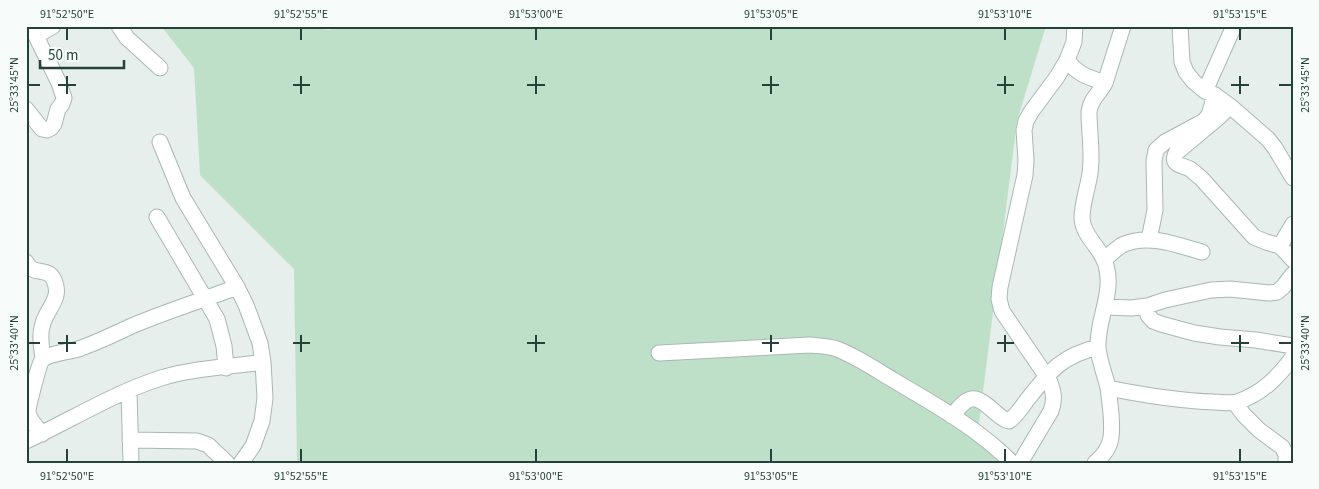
<svg xmlns="http://www.w3.org/2000/svg" width="1319" height="489" font-family="'Source Sans 3',sans-serif">
	<style>
		.green { fill: #bfe0c8 }
		.lines { fill: none; stroke-linecap: round; stroke-linejoin: round }
		.minor-casing { stroke: #a8b8b2; stroke-width: 17 }
		.minor { stroke: #fff; stroke-width: 15 }
		.ticks { fill: none; stroke: #24423a; stroke-width: 2 }
		.neatline { fill: none; stroke: #24423a; stroke-width: 2 }
		.ticks-label { font-size: 12px; text-anchor: middle; fill: #24423a }
	</style>
	<rect width="100%" height="100%" fill="#e6efeb"/>
	<path class="green" d="M 161,26 L 295,26 L 330,30 L 337,26 L 1046,26 L 1017,121 L 979,424 L 1027,463 L 297,463 L 294,269 L 200,175 L 194,68 Z"/>
	<g class="lines">
		<defs>
			<path id="minor" d="M 119,26 L 127,38 L 136,46 L 160,68
				M 1180,26 L 1182,62 L 1186,72 L 1194,82 L 1205,91 L 1215,95 L 1230,106 L 1268,139 L 1275,148 L 1293,178
				M 36,36 L 53,26
				M 1067,60 C 1078,75 1088,77 1105,83
				M 1205,91 L 1234,26
				M 1230,106 L 1219,117 L 1176,153 C 1170,165 1182,165 1190,169 C 1194,172 1197,175 1201,178 L 1254,237 L 1266,242 L 1280,246 L 1293,260
				M 26,109 L 42,129 L 47,130 L 51,128 L 54,124 L 58,109 L 62,104 L 64,98 L 59,83 L 31,26
				M 160,142 L 183,198 L 237,287 L 246,305 L 260,343 L 263,362 L 265,398 L 262,421 L 253,446 L 241,463
				M 157,217 L 217,319 L 224,346 L 226,368
				M 1149,240 L 1155,210 L 1154,161 L 1156,150 L 1165,142 L 1204,121 L 1209,115 L 1215,95
				M 1280,246 L 1293,224
				M 1104,259 C 1110,255 1116,249 1122,245 C 1148,233 1177,245 1202,252
				M 26,262 C 33,277 48,266 54,280 C 63,300 45,309 42,327 C 39,338 42,349 43,359
				M 1147,306 L 1148,315 L 1153,321 L 1161,324 L 1194,333 L 1220,337 L 1256,340 L 1293,346
				M 1105,307 L 1132,308 L 1147,306 L 1165,300 L 1211,290 L 1230,289 L 1269,293 L 1277,292 L 1283,287 L 1293,274
				M 659,353 L 810,345 C 819,346 829,346 837,349 C 858,357 876,370 895,381 C 935,405 979,429 1012,463
				M 1108,388 C 1143,395 1178,401 1214,402 C 1221,402 1230,404 1237,402 C 1262,394 1278,377 1293,357
				M 129,391 L 131,463
				M 1235,403 L 1244,415 L 1259,430 L 1282,447 L 1286,454 L 1286,463
				M 952,416 C 970,393 975,394 996,413 C 1001,417 1004,420 1009,421 C 1016,416 1022,407 1027,400 C 1050,371 1061,356 1098,347
				M 42,434 C 37,427 29,420 28,412 C 28,406 39,364 42,360 C 49,353 71,352 81,348 C 99,342 116,333 134,325 C 167,311 203,300 237,287
				M 130,440 L 197,441 L 208,445 L 227,463
				M 26,441 C 71,420 114,393 161,378 C 193,368 229,367 263,362
				M 1020,463 L 1051,411 C 1055,400 1054,392 1049,380 L 1002,311 L 999,299 L 1000,287 L 1025,175 L 1026,160 L 1024,130 L 1026,121 L 1031,112 L 1057,77 L 1067,60 L 1074,42 L 1075,26
				M 1095,463 C 1103,456 1110,447 1111,437 C 1113,424 1110,402 1108,388 C 1105,374 1099,361 1098,347 C 1097,319 1114,293 1106,265 C 1101,247 1083,237 1082,218 C 1082,203 1088,188 1090,173 C 1093,153 1089,132 1089,112 C 1090,99 1100,93 1105,83 L 1123,26"/>
		</defs>
		<use href="#minor" class="minor-casing"/>
		<use href="#minor" class="minor"/>
	</g>
	<path class="ticks" d="M 67,28 L 67,40M 301,28 L 301,40M 536,28 L 536,40M 771,28 L 771,40M 1005,28 L 1005,40M 1240,28 L 1240,40M 67,76 L 67,94M 301,76 L 301,94M 536,76 L 536,94M 771,76 L 771,94M 1005,76 L 1005,94M 1240,76 L 1240,94M 28,85 L 40,85M 58,85 L 76,85M 293,85 L 310,85M 527,85 L 545,85M 762,85 L 779,85M 997,85 L 1014,85M 1231,85 L 1249,85M 1279,85 L 1292,85M 67,335 L 67,352M 301,335 L 301,352M 536,335 L 536,352M 771,335 L 771,352M 1005,335 L 1005,352M 1240,335 L 1240,352M 28,343 L 40,343M 58,343 L 76,343M 293,343 L 310,343M 527,343 L 545,343M 762,343 L 779,343M 997,343 L 1014,343M 1231,343 L 1249,343M 1279,343 L 1292,343M 67,449 L 67,462M 301,449 L 301,462M 536,449 L 536,462M 771,449 L 771,462M 1005,449 L 1005,462M 1240,449 L 1240,462"/>
	<rect width="1319" height="489" fill="none" stroke="#f7fbf9" stroke-width="55"/>
	<path d="M40 60v8h84v-8" fill="none" stroke="#24423a" stroke-width="2.5"/>
	<text x="48" y="60" font-size="15" fill="#24423a" stroke="#f7fbf9" stroke-width="4" paint-order="stroke">50 m</text>
	<rect x="28" y="28" width="1264" height="434" class="neatline"/>
	<g class="ticks-label">
		<text x="67" y="18">91°52'50"E</text>
		<text x="301" y="18">91°52'55"E</text>
		<text x="536" y="18">91°53'00"E</text>
		<text x="771" y="18">91°53'05"E</text>
		<text x="1005" y="18">91°53'10"E</text>
		<text x="1240" y="18">91°53'15"E</text>
		<text transform="translate(14 85) rotate(-90)" y="4">25°33'45"N</text>
		<text transform="translate(1305 85) rotate(-90)" y="4">25°33'45"N</text>
		<text transform="translate(14 343) rotate(-90)" y="4">25°33'40"N</text>
		<text transform="translate(1305 343) rotate(-90)" y="4">25°33'40"N</text>
		<text x="67" y="480">91°52'50"E</text>
		<text x="301" y="480">91°52'55"E</text>
		<text x="536" y="480">91°53'00"E</text>
		<text x="771" y="480">91°53'05"E</text>
		<text x="1005" y="480">91°53'10"E</text>
		<text x="1240" y="480">91°53'15"E</text>
	</g>
</svg>
